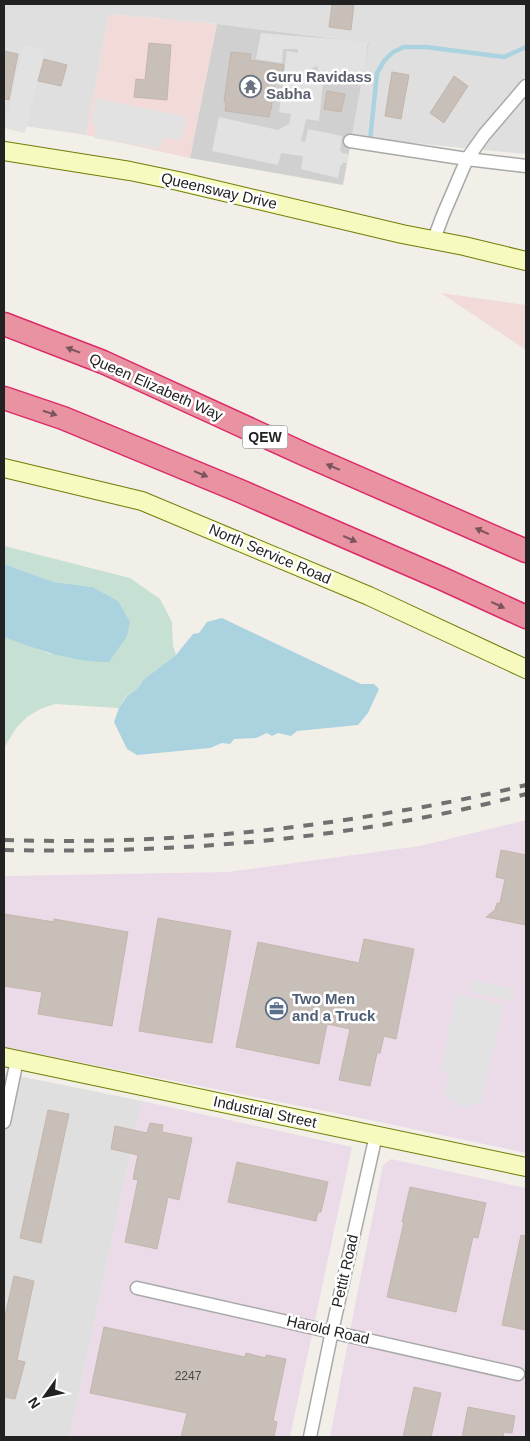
<svg xmlns="http://www.w3.org/2000/svg" width="530" height="1441" font-family="Arial,sans-serif">
	<style>
		.residential { fill: #e0dfdf }
		.commercial { fill: #f2dad9 }
		.industrial { fill: #ebdbe8 }
		.religious { fill: #d0d0d0 }
		.wetland { fill: #c6e0d4 }
		.parking { fill: #e2e2e2 }
		.water { fill: #aad3df }
		.lines { fill: none; stroke-linecap: round; stroke-linejoin: round }
		.stream { stroke: #aad3df; stroke-width: 4.5 }
		.building { fill: #c7bfb8; stroke: #c4b6ab }
		.street-casing { stroke: #a9a9a9; stroke-width: 15 }
		.secondary-casing { stroke: #707d05; stroke-width: 20 }
		.highway-casing { stroke: #dc2a67; stroke-width: 25 }
		.street { stroke: #fff; stroke-width: 12 }
		.secondary { stroke: #f7fabf; stroke-width: 18 }
		.highway { stroke: #e892a2; stroke-width: 22 }
		.rail { stroke: #707070; stroke-width: 4; stroke-dasharray: 10 10; stroke-linecap: butt }
		.oneway { fill: #7b545c }
		.labels { text-anchor: middle; stroke-width: 5; stroke-linejoin: round; paint-order: stroke }
		.number-label { font-size: 12px; fill: #4b4948 }
		.shield { fill: #fff; stroke: #646464; stroke-width: 1 }
		.shield-label { font-size: 14px; font-weight: bold; fill: #222 }
		.worship-label { font-size: 15px; font-weight: bold; fill: #5b616d; stroke: #fff; text-anchor: start }
		.street-label { font-size: 15px; fill: #222; stroke: #fff }
		.service-label { font-size: 15px; font-weight: bold; fill: #4e5e75; stroke: #fff; text-anchor: start }
	</style>
	<rect width="100%" height="100%" fill="#f2efe9"/>
	<path class="residential" d="M 4,4 L 526,4 L 526,154 L 352,137 L 369,43 L 217,24 L 109,14 L 86,135 L 4,123 Z
		M 4,1073 L 142,1101 L 70,1437 L 4,1437 Z"/>
	<path class="commercial" d="M 109,14 L 217,24 L 190,158 L 86,135 Z
		M 441,293 L 526,305 L 526,350 Z"/>
	<path class="industrial" d="M 526,820 L 526,1153 L 370,1120 L 4,1047 L 4,876 L 228,872 L 420,846 Z
		M 142,1101 L 352,1147 L 290,1437 L 70,1437 Z
		M 391,1159 L 526,1188 L 526,1437 L 330,1437 L 355,1305 L 383,1165 Z"/>
	<path class="religious" d="M 217,24 L 369,43 L 343,185 L 190,158 Z"/>
	<path class="wetland" d="M 4,546 L 130,578 L 160,599 L 172,622 L 173,646 L 176,655 L 143,680 L 139,687 L 126,696 L 119,708 L 55,704 L 40,709 L 27,717 L 16,728 L 4,748 L 4,637 L 51,654 L 92,587 L 54,582 L 4,564 Z"/>
	<path class="parking" d="M 261,33 L 368,42 L 362,85 L 317,77 L 318,66 L 312,68 L 309,73 L 309,80 L 323,83 L 319,121 L 306,119 L 301,141 L 305,142 L 308,129 L 342,136 L 340,150 L 342,153 L 349,154 L 347,163 L 343,163 L 340,167 L 338,178 L 301,169 L 303,156 L 281,153 L 278,165 L 212,151 L 219,117 L 278,130 L 289,124 L 291,114 L 279,112 L 287,51 L 298,53 L 298,49 L 283,49 L 282,63 L 256,59 Z
		M 24,45 L 45,50 L 25,133 L 4,128 Z
		M 96,98 L 187,117 L 184,131 L 180,140 L 163,138 L 160,149 L 94,138 L 96,125 L 91,124 Z
		M 473,980 L 515,989 L 512,1001 L 470,992 Z
		M 456,993 L 504,1005 L 481,1104 L 471,1102 L 470,1107 L 454,1105 L 455,1100 L 443,1097 L 450,1071 L 445,1071 L 440,1076 Z"/>
	<path class="water" d="M 4,564 L 54,582 L 92,587 L 118,601 L 130,622 L 127,636 L 109,662 C 72,662 38,650 4,637 Z
		M 222,618 L 361,684 L 374,684 L 379,689 L 368,713 L 358,725 L 297,731 L 291,736 L 278,733 L 272,736 L 267,733 L 256,738 L 234,739 L 230,744 L 222,743 L 210,748 L 137,755 L 127,749 L 114,722 L 119,708 L 127,696 L 139,687 L 143,680 L 176,655 L 193,634 L 199,633 L 207,622 Z"/>
	<g class="lines">
		<path class="stream" d="M 370,140 L 377,73 L 384,61 L 393,52 L 404,47 L 426,47 L 504,57 L 526,47"/>
	</g>
	<path class="building" d="M 332,4 L 354,4 L 351,30 L 329,27 Z
		M 149,43 L 171,45 L 167,100 L 134,97 L 136,79 L 145,80 Z
		M 4,51 L 18,54 L 9,100 L 4,99 Z
		M 231,52 L 251,54 L 250,60 L 284,65 L 282,77 L 276,77 L 271,110 L 270,110 L 269,117 L 225,111 L 226,102 L 224,102 Z
		M 44,59 L 67,65 L 61,86 L 38,81 Z
		M 392,72 L 409,75 L 401,119 L 385,116 Z
		M 454,76 L 468,86 L 444,123 L 430,113 Z
		M 327,91 L 345,94 L 341,112 L 324,109 Z
		M 501,850 L 526,855 L 526,925 L 486,917 L 495,910 L 497,903 L 500,903 L 505,879 L 496,877 Z
		M 4,914 L 54,922 L 54,919 L 128,932 L 112,1026 L 38,1014 L 42,992 L 4,986 Z
		M 158,918 L 231,931 L 212,1043 L 139,1031 Z
		M 364,939 L 414,949 L 396,1039 L 384,1036 L 380,1053 L 377,1053 L 370,1086 L 339,1080 L 350,1029 L 327,1024 L 319,1064 L 236,1047 L 258,942 L 359,963 Z
		M 48,1110 L 69,1114 L 41,1243 L 20,1238 Z
		M 150,1123 L 163,1125 L 162,1132 L 192,1138 L 179,1200 L 168,1197 L 157,1249 L 125,1242 L 138,1180 L 133,1179 L 138,1155 L 111,1149 L 115,1126 L 147,1133 Z
		M 237,1162 L 328,1182 L 321,1212 L 318,1212 L 316,1221 L 228,1202 Z
		M 410,1187 L 486,1203 L 478,1238 L 473,1237 L 456,1312 L 387,1297 L 404,1222 L 402,1222 Z
		M 521,1235 L 526,1236 L 526,1330 L 502,1325 Z
		M 14,1276 L 34,1281 L 17,1360 L 25,1362 L 15,1399 L 4,1397 L 4,1320 Z
		M 104,1327 L 245,1357 L 246,1353 L 266,1358 L 266,1355 L 286,1359 L 273,1421 L 277,1422 L 274,1437 L 181,1437 L 187,1413 L 90,1393 Z
		M 414,1387 L 441,1393 L 431,1437 L 403,1437 Z
		M 468,1407 L 515,1416 L 512,1433 L 504,1432 L 503,1437 L 462,1437 Z"/>
	<g class="lines">
		<defs>
			<path id="street" d="M 350,141 L 467,159 L 526,166
				M 434,239 L 443,215 L 467,159 L 484,135 L 526,86
				M 4,1122 L 17,1060
				M 137,1288 L 518,1374
				M 310,1437 L 332,1331 L 376,1135"/>
			<path id="secondary" d="M 4,151 L 130,171 L 178,181 L 402,234 L 464,246 L 526,261
				M 4,468 L 142,501 L 369,596 L 526,669
				M 4,1057 L 526,1167"/>
			<path id="highway" d="M 4,324 L 103,362 L 306,455 L 526,551
				M 4,398 L 63,418 L 240,491 L 443,579 L 526,617"/>
		</defs>
		<use href="#street" class="street-casing"/>
		<use href="#secondary" class="secondary-casing"/>
		<use href="#highway" class="highway-casing"/>
		<use href="#street" class="street"/>
		<use href="#secondary" class="secondary"/>
		<use href="#highway" class="highway"/>
		<path class="rail" d="M 4,840 C 134,844 264,835 393,812 C 437,805 482,796 526,785
			M 4,850 C 179,854 357,839 526,794"/>
	</g>
	<defs><path id="oneway-solid" d="M-6-.8H1V-3.2L6.5 0L1 3.2V.8H-6Z" transform="scale(1.25)"/></defs>
	<g class="oneway">
		<use href="#oneway-solid" transform="translate(73 350) rotate(-159)"/>
		<use href="#oneway-solid" transform="translate(50 413) rotate(18)"/>
		<use href="#oneway-solid" transform="translate(333 467) rotate(-157)"/>
		<use href="#oneway-solid" transform="translate(201 474) rotate(22)"/>
		<use href="#oneway-solid" transform="translate(482 531) rotate(-156)"/>
		<use href="#oneway-solid" transform="translate(350 539) rotate(24)"/>
		<use href="#oneway-solid" transform="translate(498 605) rotate(25)"/>
	</g>
	<defs>
		<symbol id="temple-ring" viewBox="-11 -11 22 22"><circle r="9.5" fill="#fff" stroke="#6b7280" stroke-width="1.5"/><path d="M0-6L5-2H3V0L6.5 2.5H4V6H1.5V3h-3V6H-4V2.5H-6.5L-3 0V-2H-5Z" fill="#6b7280"/></symbol>
		<symbol id="office-ring" viewBox="-11 -11 22 22"><circle r="9.5" fill="#fff" stroke="#5c6f8a" stroke-width="1.5"/><path d="M-6-3h4V-5.5h4V-3h4V5H-6ZM-1-4.5V-3h2v-1.5ZM-6 0V1H6V0Z" fill="#5c6f8a"/></symbol>
	</defs>
	<g fill-rule="evenodd">
		<use href="#temple-ring" x="238" y="74" width="25" height="25"/>
		<use href="#office-ring" x="264" y="996" width="25" height="25"/>
	</g>
	<g class="labels">
		<g class="number-label">
			<text x="188" y="1380">2247</text>
		</g>
		<rect class="shield" x="242.5" y="425.5" width="45" height="23" rx="4"/>
		<g class="shield-label">
			<text x="265" y="442">QEW</text>
		</g>
		<g class="worship-label">
			<text x="266" y="82">Guru Ravidass<tspan x="266" dy="17">Sabha</tspan></text>
		</g>
		<g class="street-label">
			<text transform="translate(219 191) rotate(13)" y="5">Queensway Drive</text>
			<text transform="translate(156 387) rotate(24)" y="5">Queen Elizabeth Way</text>
			<text transform="translate(270 554) rotate(23)" y="5">North Service Road</text>
			<text transform="translate(265 1112) rotate(12)" y="5">Industrial Street</text>
			<text transform="translate(345 1271) rotate(-77)" y="5">Pettit Road</text>
			<text transform="translate(328 1330) rotate(13)" y="5">Harold Road</text>
		</g>
		<g class="service-label">
			<text x="292" y="1004">Two Men<tspan x="292" dy="17">and a Truck</tspan></text>
		</g>
	</g>
	<rect width="530" height="1441" fill="none" stroke="#222222" stroke-width="10"/>
	<g transform="translate(45 1396) rotate(237)" stroke="#ffffff" stroke-width="4" paint-order="stroke">
	<path d="M0-4L9 19L0 12L-9 19Z" fill="#222222"/>
	<text y="-8" font-size="14" font-weight="bold" text-anchor="middle" fill="#222222">N</text>
	</g>
</svg>
